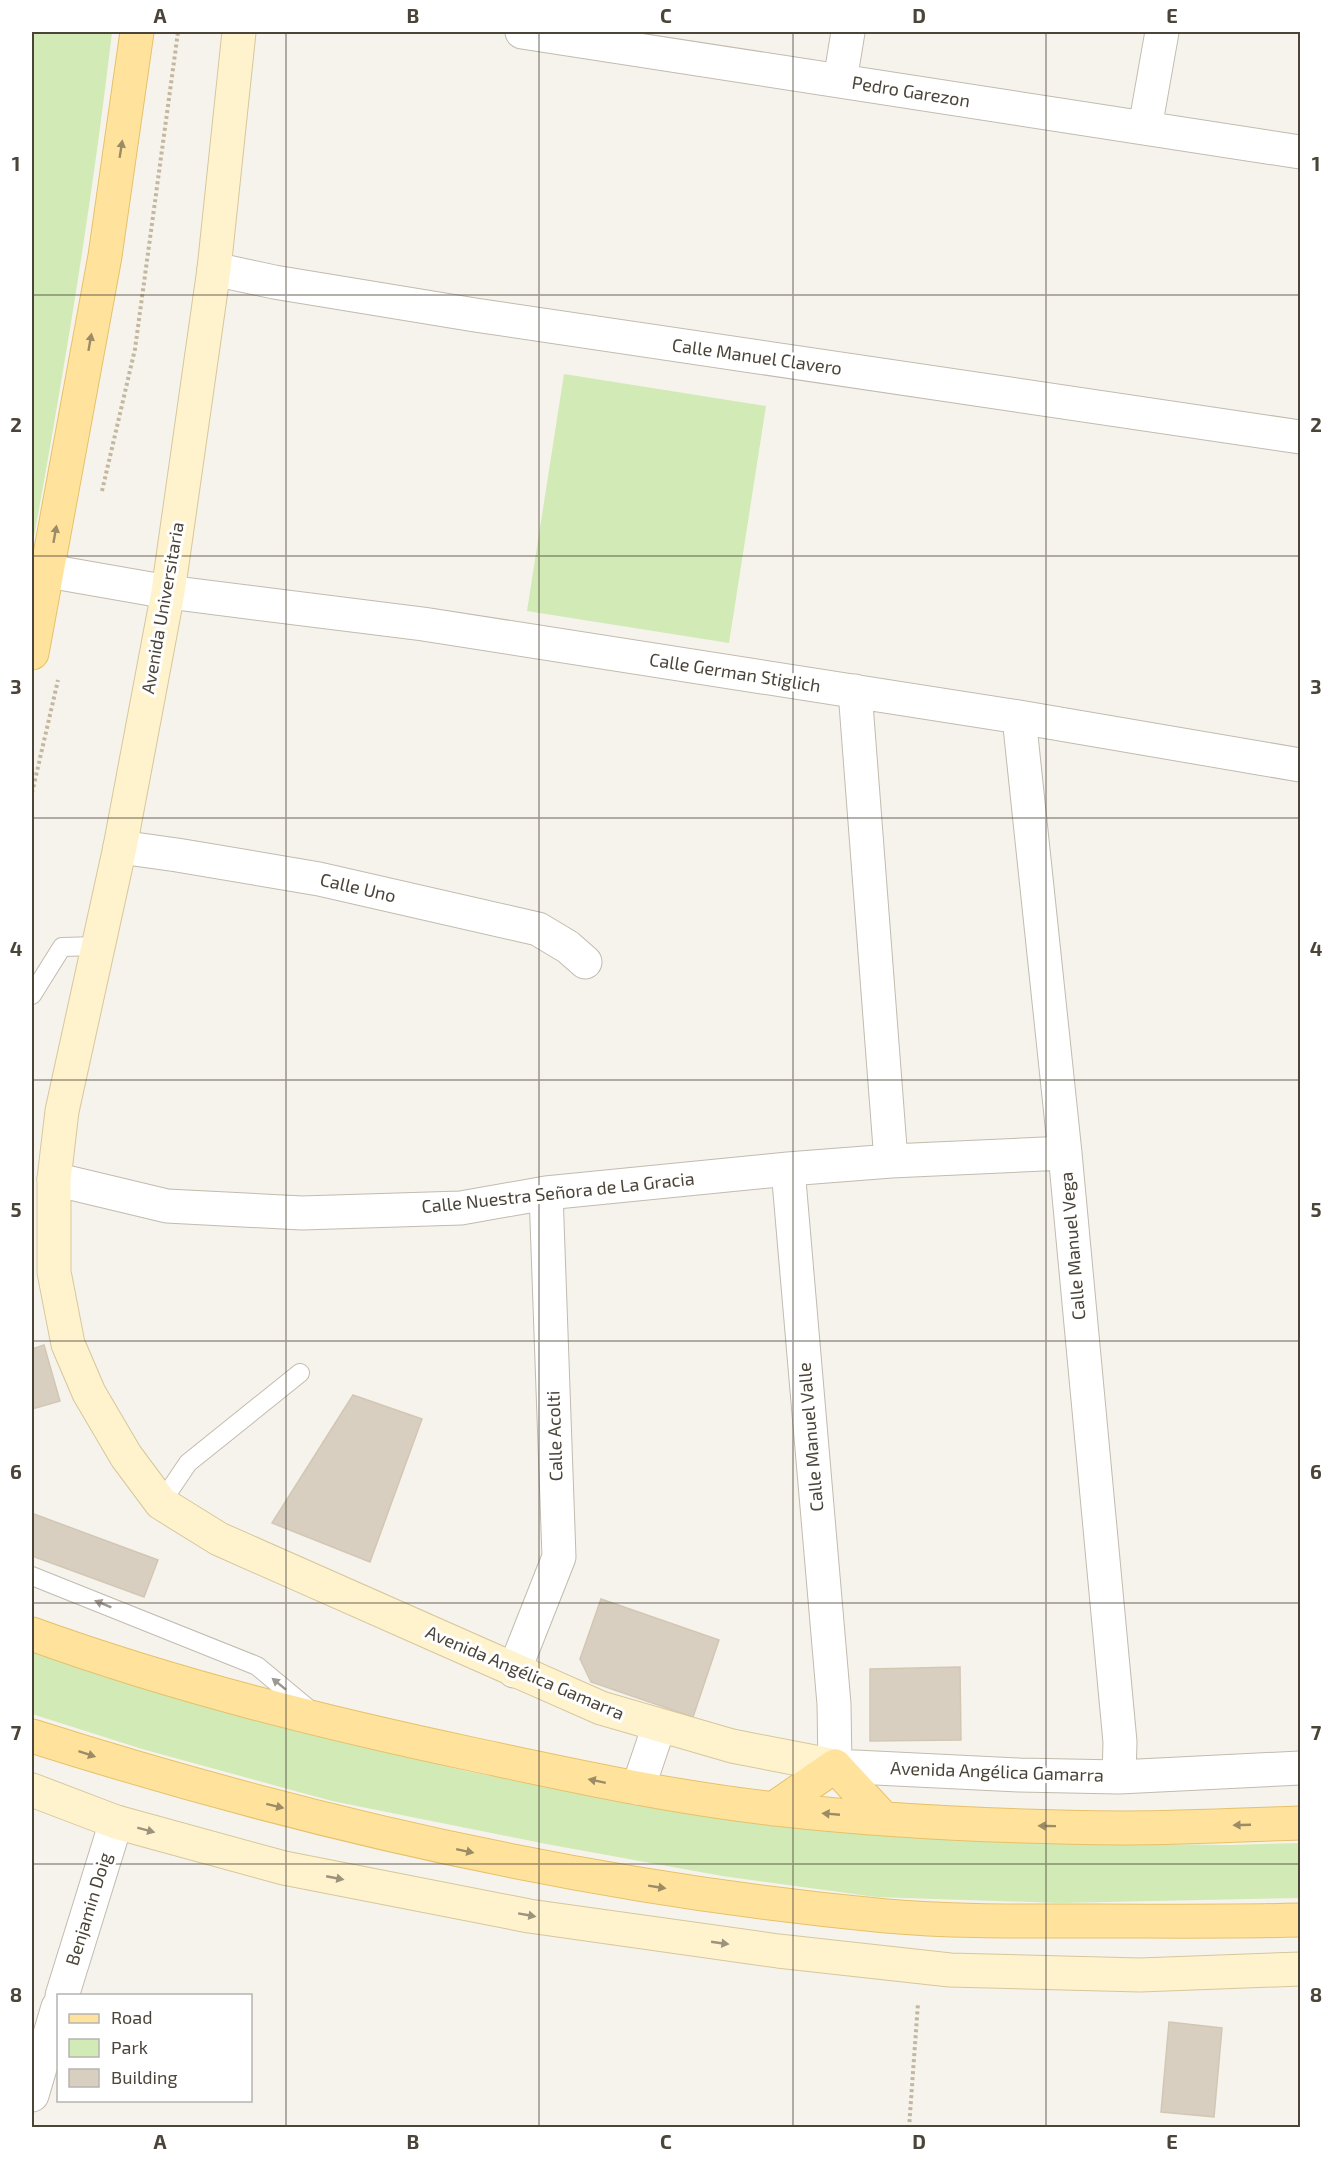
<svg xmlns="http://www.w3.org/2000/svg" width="1332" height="2159" font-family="'Exo 2',sans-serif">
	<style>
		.green { fill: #d2eab5 }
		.building { fill: #d8cfc1; stroke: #d3c7b4; stroke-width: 1.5 }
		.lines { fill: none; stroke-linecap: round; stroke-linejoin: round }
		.lane-casing { stroke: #c2bbae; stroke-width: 20 }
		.street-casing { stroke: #c2bbae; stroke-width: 35 }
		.secondary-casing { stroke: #d6c79b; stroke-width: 35 }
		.primary-casing { stroke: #e6c16a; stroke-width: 35 }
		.path { stroke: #c4b79f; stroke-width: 4; stroke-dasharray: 3 3; stroke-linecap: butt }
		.lane { stroke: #fff; stroke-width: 18 }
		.street { stroke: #fff; stroke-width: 33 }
		.secondary { stroke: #fff3cd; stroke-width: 33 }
		.primary { stroke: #ffe39c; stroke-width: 33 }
		.oneway { fill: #9c8c66 }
		.oneway2 { fill: #9c9892 }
		.oneway3 { fill: #9c937c }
		.grid { fill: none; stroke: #4b4439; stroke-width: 1.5; stroke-opacity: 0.55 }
		.labels { text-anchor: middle; stroke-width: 6; stroke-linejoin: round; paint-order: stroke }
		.street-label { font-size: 18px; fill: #4b4439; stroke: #fff }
		.neatline { fill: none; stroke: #4b4439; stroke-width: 2 }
		.grid-label { font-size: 20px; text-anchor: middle; font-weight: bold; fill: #4b4439 }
	</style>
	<rect width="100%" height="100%" fill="#f6f3ec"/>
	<path class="green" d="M 32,32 L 112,32 C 92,205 63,377 32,548 Z
		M 564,374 L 766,406 L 729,643 L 527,611 Z
		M 32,1651 L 101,1676 L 279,1726 L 466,1771 L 620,1802 L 776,1825 L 1061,1843 L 1230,1845 L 1300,1843 L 1300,1898 L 1059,1903 L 876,1897 L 722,1876 L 541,1843 L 332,1801 L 142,1749 L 32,1714 Z"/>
	<path class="building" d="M 44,1345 L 60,1401 L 32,1409 L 32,1349 Z
		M 353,1395 L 422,1419 L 370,1562 L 272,1523 Z
		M 34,1514 L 158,1560 L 144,1597 L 32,1556 L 32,1520 Z
		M 601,1599 L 719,1640 L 693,1717 L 591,1682 L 580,1659 Z
		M 960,1667 L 961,1740 L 870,1741 L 870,1669 Z
		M 1169,2022 L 1222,2028 L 1214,2117 L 1161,2112 Z"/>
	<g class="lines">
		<defs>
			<path id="lane" d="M 32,995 L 62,947 L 98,946
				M 161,1503 L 188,1463 L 300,1373
				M 32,1576 L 257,1666 L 311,1711"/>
			<path id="street" d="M 522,32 L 1300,152
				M 840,81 L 848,32
				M 1145,128 L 1162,32
				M 214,269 L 274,282 L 475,315 L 1300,437
				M 48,571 L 168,592 L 423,624 L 1019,717 L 1300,765
				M 855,691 L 891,1161
				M 1019,717 L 1065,1153 L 1120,1742 L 1119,1777
				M 120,847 L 177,855 L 319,879 L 538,929 L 568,947 L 585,962
				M 788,1169 L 834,1704 L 835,1766 L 1019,1775 L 1119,1777 L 1300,1768
				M 54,1179 L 167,1206 L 302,1213 L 461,1208 L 546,1193 L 788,1169 L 891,1161 L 1065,1153
				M 514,1671 L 559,1557 L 546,1193
				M 638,1788 L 659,1726
				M 62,1996 L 116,1822
				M 32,2095 L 58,2007"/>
			<path id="secondary" d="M 239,32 L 214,269 L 168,592 L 120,847 L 62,1111 L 54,1179 L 54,1272 L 68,1344 L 89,1393 L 126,1456 L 161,1503 L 219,1539 L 601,1708 L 732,1746 L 835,1766
				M 32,1790 L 116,1822 L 284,1868 L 529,1916 L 778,1951 L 950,1970 L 1140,1975 L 1300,1969"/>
			<path id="primary" d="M 32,653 L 105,256 L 137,32
				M 32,1634 C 176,1686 325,1723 476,1755 C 575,1776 675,1798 776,1809 C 891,1822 1009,1827 1125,1828 C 1184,1828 1242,1825 1300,1823
				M 32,1736 C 309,1824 596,1889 886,1916 C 954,1922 1024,1921 1093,1921 C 1162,1921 1231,1922 1300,1920
				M 773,1809 L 835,1766 L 884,1819"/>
		</defs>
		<use href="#lane" class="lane-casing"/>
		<use href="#street" class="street-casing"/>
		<use href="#secondary" class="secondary-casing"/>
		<use href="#primary" class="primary-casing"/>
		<path class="path" d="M 102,491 L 135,349 L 178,32
			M 32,793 L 58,680
			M 909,2128 L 918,2003"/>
		<use href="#lane" class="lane"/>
		<use href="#street" class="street"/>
		<use href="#secondary" class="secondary"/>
		<use href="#primary" class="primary"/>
	</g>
	<defs><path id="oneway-solid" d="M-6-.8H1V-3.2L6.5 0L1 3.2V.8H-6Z" transform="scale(1.5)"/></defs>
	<g class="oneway">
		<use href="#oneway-solid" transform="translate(121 149) rotate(-81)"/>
		<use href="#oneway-solid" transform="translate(90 342) rotate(-80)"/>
		<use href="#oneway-solid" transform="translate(55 534) rotate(-80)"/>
		<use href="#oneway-solid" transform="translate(87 1754) rotate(18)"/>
		<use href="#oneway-solid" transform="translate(597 1781) rotate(-168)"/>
		<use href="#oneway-solid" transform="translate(275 1806) rotate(14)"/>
		<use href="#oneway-solid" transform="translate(831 1814) rotate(-175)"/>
		<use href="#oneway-solid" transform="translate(1242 1825) rotate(178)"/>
		<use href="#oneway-solid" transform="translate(1047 1826) rotate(-179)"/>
		<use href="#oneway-solid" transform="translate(465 1851) rotate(12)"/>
		<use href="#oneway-solid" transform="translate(657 1887) rotate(9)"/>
	</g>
	<g class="oneway2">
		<use href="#oneway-solid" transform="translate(103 1604) rotate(-158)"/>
		<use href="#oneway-solid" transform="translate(279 1684) rotate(-141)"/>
	</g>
	<g class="oneway3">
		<use href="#oneway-solid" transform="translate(146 1830) rotate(15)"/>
		<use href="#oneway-solid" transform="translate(335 1878) rotate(11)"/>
		<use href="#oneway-solid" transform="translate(527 1915) rotate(10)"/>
		<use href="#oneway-solid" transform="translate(720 1943) rotate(8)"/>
	</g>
	<path class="grid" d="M 286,32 L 286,2128M 539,32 L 539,2128M 793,32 L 793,2128M 1046,32 L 1046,2128M 32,295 L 1300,295M 32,556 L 1300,556M 32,818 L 1300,818M 32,1080 L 1300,1080M 32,1341 L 1300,1341M 32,1603 L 1300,1603M 32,1864 L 1300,1864"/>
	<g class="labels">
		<g class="street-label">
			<text transform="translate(911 92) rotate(9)" y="6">Pedro Garezon</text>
			<text transform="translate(757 357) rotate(8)" y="6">Calle Manuel Clavero</text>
			<text transform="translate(163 608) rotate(-80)" y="6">Avenida Universitaria</text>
			<text transform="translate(735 673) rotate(9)" y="6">Calle German Stiglich</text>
			<text transform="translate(358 888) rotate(13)" y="6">Calle Uno</text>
			<text transform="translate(558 1193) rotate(-6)" y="6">Calle Nuestra Señora de La Gracia</text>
			<text transform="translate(1073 1246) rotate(-95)" y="6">Calle Manuel Vega</text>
			<text transform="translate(555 1436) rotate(-92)" y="6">Calle Acolti</text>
			<text transform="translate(811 1437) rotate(-95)" y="6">Calle Manuel Valle</text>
			<text transform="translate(525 1673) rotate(23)" y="6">Avenida Angélica Gamarra</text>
			<text transform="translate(997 1772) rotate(2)" y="6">Avenida Angélica Gamarra</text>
			<text transform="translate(89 1909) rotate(-73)" y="6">Benjamin Doig</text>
		</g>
	</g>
	<rect width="1332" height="2159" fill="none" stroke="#ffffff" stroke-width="66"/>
	<rect x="57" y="1994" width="195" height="108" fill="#ffffff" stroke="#b7b4b0" stroke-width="1.5"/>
	<rect x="69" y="2014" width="30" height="9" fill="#ffe39c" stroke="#b7b4b0" stroke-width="1.5"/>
	<text x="111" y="2024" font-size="18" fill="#4b4439">Road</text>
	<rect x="69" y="2039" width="30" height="18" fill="#d2eab5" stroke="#b7b4b0" stroke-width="1.5"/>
	<text x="111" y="2054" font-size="18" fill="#4b4439">Park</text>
	<rect x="69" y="2069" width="30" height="18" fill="#d8cfc1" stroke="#b7b4b0" stroke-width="1.5"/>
	<text x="111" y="2084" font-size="18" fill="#4b4439">Building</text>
	<rect x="33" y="33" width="1266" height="2093" class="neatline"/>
	<g class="grid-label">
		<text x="160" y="23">A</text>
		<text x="413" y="23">B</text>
		<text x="666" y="23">C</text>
		<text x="919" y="23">D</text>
		<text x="1172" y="23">E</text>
		<text x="16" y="171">1</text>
		<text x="1316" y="171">1</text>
		<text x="16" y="432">2</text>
		<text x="1316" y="432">2</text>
		<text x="16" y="694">3</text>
		<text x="1316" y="694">3</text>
		<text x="16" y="956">4</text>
		<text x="1316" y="956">4</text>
		<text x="16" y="1217">5</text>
		<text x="1316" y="1217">5</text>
		<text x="16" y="1479">6</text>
		<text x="1316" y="1479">6</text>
		<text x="16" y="1740">7</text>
		<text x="1316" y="1740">7</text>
		<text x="16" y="2002">8</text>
		<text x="1316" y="2002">8</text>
		<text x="160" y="2149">A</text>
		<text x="413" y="2149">B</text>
		<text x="666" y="2149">C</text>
		<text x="919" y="2149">D</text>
		<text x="1172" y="2149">E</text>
	</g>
</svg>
